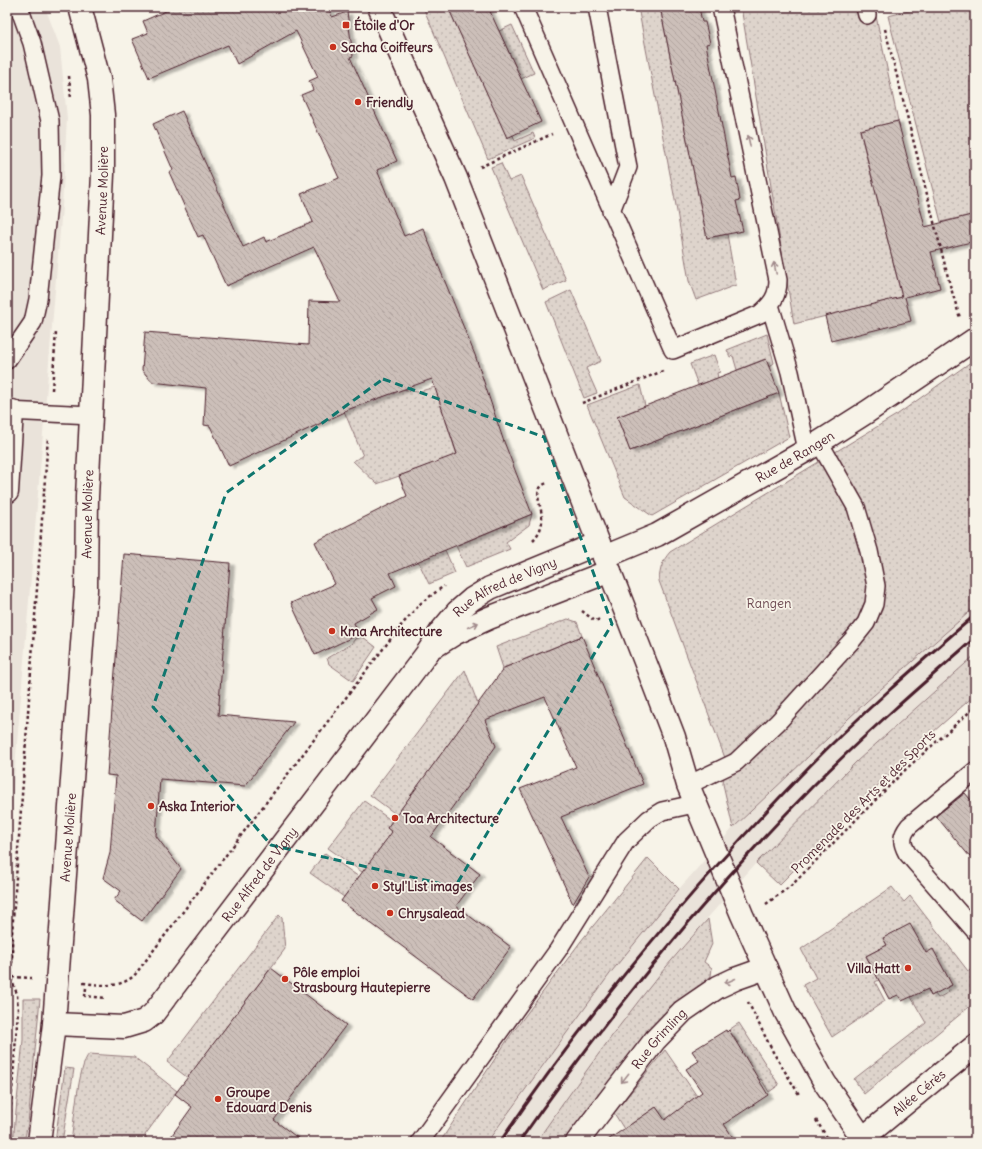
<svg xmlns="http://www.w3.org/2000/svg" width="982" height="1149" font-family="Delius,sans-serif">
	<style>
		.built { fill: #eae3da }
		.green { fill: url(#green-dots); stroke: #947a7c }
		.building { fill: url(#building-back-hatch); stroke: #4a1f2b; filter: url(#shadow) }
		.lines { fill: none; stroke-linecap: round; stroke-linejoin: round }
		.lane-casing { stroke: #4a1f2b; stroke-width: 20 }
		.street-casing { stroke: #4a1f2b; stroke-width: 25 }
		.secondary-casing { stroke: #4a1f2b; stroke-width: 25 }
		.path { stroke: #4a1f2b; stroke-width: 2.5; stroke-dasharray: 3 3; stroke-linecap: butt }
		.lane { stroke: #f7f3e8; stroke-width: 17 }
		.street { stroke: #f7f3e8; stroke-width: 22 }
		.secondary { stroke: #f7f3e8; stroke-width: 22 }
		.rail { stroke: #4a1f2b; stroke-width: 3 }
		.oneway { stroke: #a0898a }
		.marked { fill: none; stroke: #0f766e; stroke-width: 3; stroke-dasharray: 8 5; stroke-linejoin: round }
		.poi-dot { fill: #c8321e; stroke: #f7f3e8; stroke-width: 1.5 }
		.labels { text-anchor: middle; stroke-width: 3.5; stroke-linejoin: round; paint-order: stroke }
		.poi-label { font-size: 13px; font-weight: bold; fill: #4a1f2b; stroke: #f7f3e8; text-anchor: start }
		.street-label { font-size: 13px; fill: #4a1f2b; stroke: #f7f3e8 }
		.park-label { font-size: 13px; fill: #6f4c53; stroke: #f7f3e8 }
	</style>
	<defs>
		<pattern id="green-dots" width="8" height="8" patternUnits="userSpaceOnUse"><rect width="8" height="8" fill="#ded4cc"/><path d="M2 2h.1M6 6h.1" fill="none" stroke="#c0b6af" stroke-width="1.8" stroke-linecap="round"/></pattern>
		<pattern id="building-back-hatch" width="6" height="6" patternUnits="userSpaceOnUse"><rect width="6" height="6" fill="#ccbfb9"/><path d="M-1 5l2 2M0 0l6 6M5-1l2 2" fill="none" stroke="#b1a49f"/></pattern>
		<filter id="shadow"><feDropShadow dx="4.5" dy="2.5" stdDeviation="1" flood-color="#0004"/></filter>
	</defs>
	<rect width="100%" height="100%" fill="#f7f3e8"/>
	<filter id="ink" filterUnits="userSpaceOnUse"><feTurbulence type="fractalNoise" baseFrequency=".025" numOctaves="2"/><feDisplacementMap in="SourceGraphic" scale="8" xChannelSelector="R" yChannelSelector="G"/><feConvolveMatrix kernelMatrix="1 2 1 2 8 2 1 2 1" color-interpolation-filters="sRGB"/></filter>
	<g filter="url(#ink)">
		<path class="built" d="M 7,7 L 45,7 L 60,47 L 67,118 L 62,207 L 7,863 Z
			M 975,607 L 975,655 L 857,761 L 756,863 L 682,947 L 640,999 L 536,1142 L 488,1142 L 612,971 L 679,889 L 733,828 L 866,702 Z"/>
		<path class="green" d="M 423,7 L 448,7 L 507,137 L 513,135 L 515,141 L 533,133 L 535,138 L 488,159 Z
			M 638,7 L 660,7 L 707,238 L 727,234 L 736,285 L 696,300 L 689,281 L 675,200 Z
			M 741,7 L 858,7 L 862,20 L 876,16 L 898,121 L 860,131 L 902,297 L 794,324 Z
			M 925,7 L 975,7 L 975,214 L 941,222 L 888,16 Z
			M 512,25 L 534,73 L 521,79 L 499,31 Z
			M 501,163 L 509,181 L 521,176 L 566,280 L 543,290 L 491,167 Z
			M 571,290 L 601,361 L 586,368 L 597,393 L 584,398 L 546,302 Z
			M 767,334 L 774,363 L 769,367 L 765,359 L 737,370 L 733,356 L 730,357 L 727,350 Z
			M 714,355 L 720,372 L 717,373 L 718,378 L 698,385 L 690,364 Z
			M 975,359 L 975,607 L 866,702 L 733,828 L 723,784 L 725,758 L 659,581 C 660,569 662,561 670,552 L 898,414 Z
			M 640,385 L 645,406 L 617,417 L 630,451 L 779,393 L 789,437 L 652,516 L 625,497 L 587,405 Z
			M 435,387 L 457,455 L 377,484 L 353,461 L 363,456 L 344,411 L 403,389 L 417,392 Z
			M 532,514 L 529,525 L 506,542 L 510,549 L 466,567 L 456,546 Z
			M 445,550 L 455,573 L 429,584 L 418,561 Z
			M 568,619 L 577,622 L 582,636 L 503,668 L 496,647 Z
			M 359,634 L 376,647 L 353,681 L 329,664 L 327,658 L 351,644 Z
			M 975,655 L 975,695 L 916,747 L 779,885 L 756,863 L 857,761 Z
			M 465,670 L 478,704 L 397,815 L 370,795 Z
			M 364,801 L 392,821 L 387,828 L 419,852 L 362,872 L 328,848 Z
			M 325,853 L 359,877 L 344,897 L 310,873 Z
			M 648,858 L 679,889 L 612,971 L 487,1142 L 440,1142 L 510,1036 L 581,941 Z
			M 892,887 L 904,902 L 910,896 L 968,971 L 972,970 L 975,973 L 975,1002 L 864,1094 L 854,1079 L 926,1023 L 911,997 L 927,988 L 931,996 L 935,994 L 938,998 L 949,992 L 947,988 L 952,985 L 926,953 L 883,939 L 887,945 L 866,956 L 879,980 L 875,982 L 885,1001 L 832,1037 L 803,985 L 816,978 L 801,949 Z
			M 279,915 L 282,918 L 285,949 L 188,1078 L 167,1062 Z
			M 708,919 L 712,944 L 704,962 L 712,968 L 711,976 L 667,1015 L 568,1142 L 536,1142 C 590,1065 644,988 708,919 Z
			M 23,999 L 40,999 L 28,1123 L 24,1142 L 13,1142 L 23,1040 Z
			M 739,1023 L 779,1085 L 769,1092 L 761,1079 L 758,1080 L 735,1045 L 738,1043 L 729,1030 Z
			M 665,1050 L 710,1115 L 680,1142 L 656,1107 L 624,1129 L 614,1113 Z
			M 89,1054 L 134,1057 L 177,1091 L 145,1135 L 148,1142 L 71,1142 C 74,1123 78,1066 89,1054 Z
			M 65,1068 L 74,1069 L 62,1142 L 55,1142 Z"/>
		<path class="building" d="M 175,7 L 339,7 L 330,12 L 332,17 L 347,12 L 353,56 L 350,57 L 397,161 L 377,170 L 404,236 L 423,228 L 475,355 L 503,439 L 532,514 L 390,573 L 396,586 L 372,598 L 378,609 L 354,623 L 359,634 L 315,655 L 291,603 L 335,584 L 315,542 L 407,496 L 399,476 L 457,454 L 432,379 L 344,411 L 345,412 L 229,466 L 210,426 L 204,425 L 206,388 L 152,382 L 142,370 L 145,332 L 308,345 L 309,301 L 340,302 L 314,247 L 226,286 L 203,235 L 198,237 L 169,172 L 173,170 L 153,124 L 182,111 L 243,247 L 264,237 L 266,242 L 313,222 L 301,194 L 339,178 L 301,95 L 313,90 L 309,81 L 318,77 L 296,31 L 237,64 L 228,45 L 149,78 L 132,39 L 148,33 L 143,21 Z
			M 448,7 L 488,7 L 541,122 L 507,138 Z
			M 660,7 L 699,7 L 702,22 L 705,22 L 710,43 L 706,44 L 732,178 L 736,177 L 740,200 L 736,201 L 743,231 L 707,238 Z
			M 898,121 L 925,227 L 975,214 L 975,241 L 931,252 L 940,288 L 905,297 L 911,321 L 831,341 L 825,316 L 902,297 L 860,130 Z
			M 766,359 L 779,393 L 630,451 L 617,417 Z
			M 124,554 L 230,563 L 218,715 L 294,722 L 245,786 L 160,779 L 156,836 L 181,869 L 142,921 L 114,900 L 121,891 L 103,878 L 110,853 L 116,776 L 107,775 Z
			M 582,636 L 643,784 L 561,817 L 589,877 L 573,904 L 520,789 L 576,767 L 545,697 L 485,720 L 496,746 L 431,837 L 480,874 L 456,906 L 511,947 L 473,999 L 341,901 L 392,832 L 387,828 L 504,668 Z
			M 965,793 L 975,805 L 975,863 L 936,816 Z
			M 910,924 L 926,953 L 933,949 L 952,985 L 931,996 L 928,989 L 902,1001 L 898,995 L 889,999 L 866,956 L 887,945 L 883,938 Z
			M 271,968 L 346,1025 L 274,1120 L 303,1142 L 167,1142 L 192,1107 L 175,1094 Z
			M 726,1030 L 727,1032 L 729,1030 L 768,1095 L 724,1124 L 736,1142 L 605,1142 L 656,1107 L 665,1120 L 702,1092 L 686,1069 L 699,1061 L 692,1051 Z"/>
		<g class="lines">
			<defs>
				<path id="lane" d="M 523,7 L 673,350 L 760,314 C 772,304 778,296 778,280 L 721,7
					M 597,7 L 628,167 L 611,211
					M 865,7 L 867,15
					M 770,305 L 790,372 L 807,450
					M 7,360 L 33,322 L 38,299 L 51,176 L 50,121 L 32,43 L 19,7
					M 7,411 L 92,415
					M 975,771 L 909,826 C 901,836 901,842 907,853 L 975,931
					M 688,785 L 736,762 L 778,722 L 854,638 L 866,623 L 874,604 L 876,586 L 869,551 L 856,507 L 819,442
					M 420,1142 L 558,950 L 626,841 L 649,819 L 662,811 L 694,804"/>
				<g id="street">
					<path d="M 7,492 L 12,411"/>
					<path id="s1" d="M 604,557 L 657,535 L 807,450 L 867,412 L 975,339"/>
					<path d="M 437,645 L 456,633 L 489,618 L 610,571"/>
					<path id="s2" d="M 428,652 L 441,631 L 457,612 L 472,599 L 490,588 L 599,543"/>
					<path id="s3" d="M 863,1138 L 975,1046"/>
					<path id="s4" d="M 577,1142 L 655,1040 L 683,1011 L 718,987 L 735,979 L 766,968"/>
				</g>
				<g id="secondary">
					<path d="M 379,7 L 456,178 L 646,664 L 674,737 L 688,785 L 742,915 L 786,1013 L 825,1083 L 865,1142"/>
					<path id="s5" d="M 54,1024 L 124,1027 L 144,1021 L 153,1014 L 428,652"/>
					<path id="s6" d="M 39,1142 L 54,1024 L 86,590 L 87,497 L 103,174 L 103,115 L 99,79 L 80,7"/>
				</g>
			</defs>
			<use href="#lane" class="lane-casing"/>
			<use href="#street" class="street-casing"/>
			<use href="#secondary" class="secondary-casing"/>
			<path class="path" d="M 891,8 L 896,7
				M 885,29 L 950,285 L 960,318
				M 69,76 L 71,99
				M 480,167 L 552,134
				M 52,390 L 56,332
				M 582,403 L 663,371
				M 533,540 C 538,535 542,528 542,520 C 543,507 530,489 547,483
				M 582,611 L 595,621 L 600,619
				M 766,904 L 792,885 L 905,770 L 975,707
				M 12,977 L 32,978
				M 83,983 C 103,985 117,989 134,976 L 399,628 L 421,603 L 444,586
				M 86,988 L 85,996 L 106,998
				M 748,1002 L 773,1052 L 800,1096
				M 816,1120 L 830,1142
				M 8,1142 L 18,1011 L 17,994 L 12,981 L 12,933 L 48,437"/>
			<use href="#lane" class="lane"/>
			<use href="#street" class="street"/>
			<use href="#secondary" class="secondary"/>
			<path class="rail" d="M 500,1142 C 589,1011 691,889 801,775 C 856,718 916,666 975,615
				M 519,1142 C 607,1016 705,896 813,786 C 865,734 920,686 975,638"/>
		</g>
		<defs><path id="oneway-shaft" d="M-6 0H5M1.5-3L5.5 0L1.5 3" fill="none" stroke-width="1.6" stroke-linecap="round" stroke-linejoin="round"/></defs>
		<g class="oneway">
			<use href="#oneway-shaft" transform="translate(749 141) rotate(-102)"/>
			<use href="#oneway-shaft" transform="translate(775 268) rotate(-102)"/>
			<use href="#oneway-shaft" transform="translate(473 625) rotate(-24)"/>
			<use href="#oneway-shaft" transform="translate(730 981) rotate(156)"/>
			<use href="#oneway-shaft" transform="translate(625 1078) rotate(128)"/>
		</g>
	</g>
	<path class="marked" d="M 383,379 L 544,437 L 612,624 L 455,887 L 271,845 L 153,707 L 226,493 Z"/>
	<g class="poi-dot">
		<rect x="342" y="21" width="8" height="8" rx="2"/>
		<circle cx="333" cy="47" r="4"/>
		<circle cx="358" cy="102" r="4"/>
		<circle cx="332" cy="631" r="4"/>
		<circle cx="151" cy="806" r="4"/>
		<circle cx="395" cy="818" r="4"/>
		<circle cx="375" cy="886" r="4"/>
		<circle cx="390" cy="913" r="4"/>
		<circle cx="908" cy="968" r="4"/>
		<circle cx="285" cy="979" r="4"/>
		<circle cx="218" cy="1099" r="4"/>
	</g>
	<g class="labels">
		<g class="poi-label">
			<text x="354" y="30">Étoile d'Or</text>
			<text x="341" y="52">Sacha Coiffeurs</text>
			<text x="366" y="107">Friendly</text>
			<text x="340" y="636">Kma Architecture</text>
			<text x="159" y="811">Aska Interior</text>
			<text x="403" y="823">Toa Architecture</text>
			<text x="383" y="891">Styl'List images</text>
			<text x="398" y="918">Chrysalead</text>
			<text x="900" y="973" text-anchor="end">Villa Hatt</text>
			<text x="293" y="977">Pôle emploi<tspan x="293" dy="15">Strasbourg Hautepierre</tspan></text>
			<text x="226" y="1097">Groupe<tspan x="226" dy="15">Edouard Denis</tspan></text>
		</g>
		<g class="street-label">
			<text dy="5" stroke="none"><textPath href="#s6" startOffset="954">Avenue Molière</textPath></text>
			<text dy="5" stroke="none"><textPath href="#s1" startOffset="216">Rue de Rangen</textPath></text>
			<text dy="5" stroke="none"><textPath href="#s6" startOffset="630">Avenue Molière</textPath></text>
			<text dy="5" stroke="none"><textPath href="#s2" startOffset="104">Rue Alfred de Vigny</textPath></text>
			<text transform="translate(863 801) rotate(-45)" y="5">Promenade des Arts et des Sports</text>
			<text dy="5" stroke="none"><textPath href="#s6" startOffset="306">Avenue Molière</textPath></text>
			<text dy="5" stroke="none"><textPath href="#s5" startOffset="278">Rue Alfred de Vigny</textPath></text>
			<text dy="5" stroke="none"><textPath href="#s4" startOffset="132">Rue Grimling</textPath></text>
			<text dy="5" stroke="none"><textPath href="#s3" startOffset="72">Allée Cérès</textPath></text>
		</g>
		<g class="park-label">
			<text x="769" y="608">Rangen</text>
		</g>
	</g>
	<rect width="982" height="1149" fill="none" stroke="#f7f3e8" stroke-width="24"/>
	<rect x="12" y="12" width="958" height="1125" fill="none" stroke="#4a1f2b" stroke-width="1.5" filter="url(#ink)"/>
</svg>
